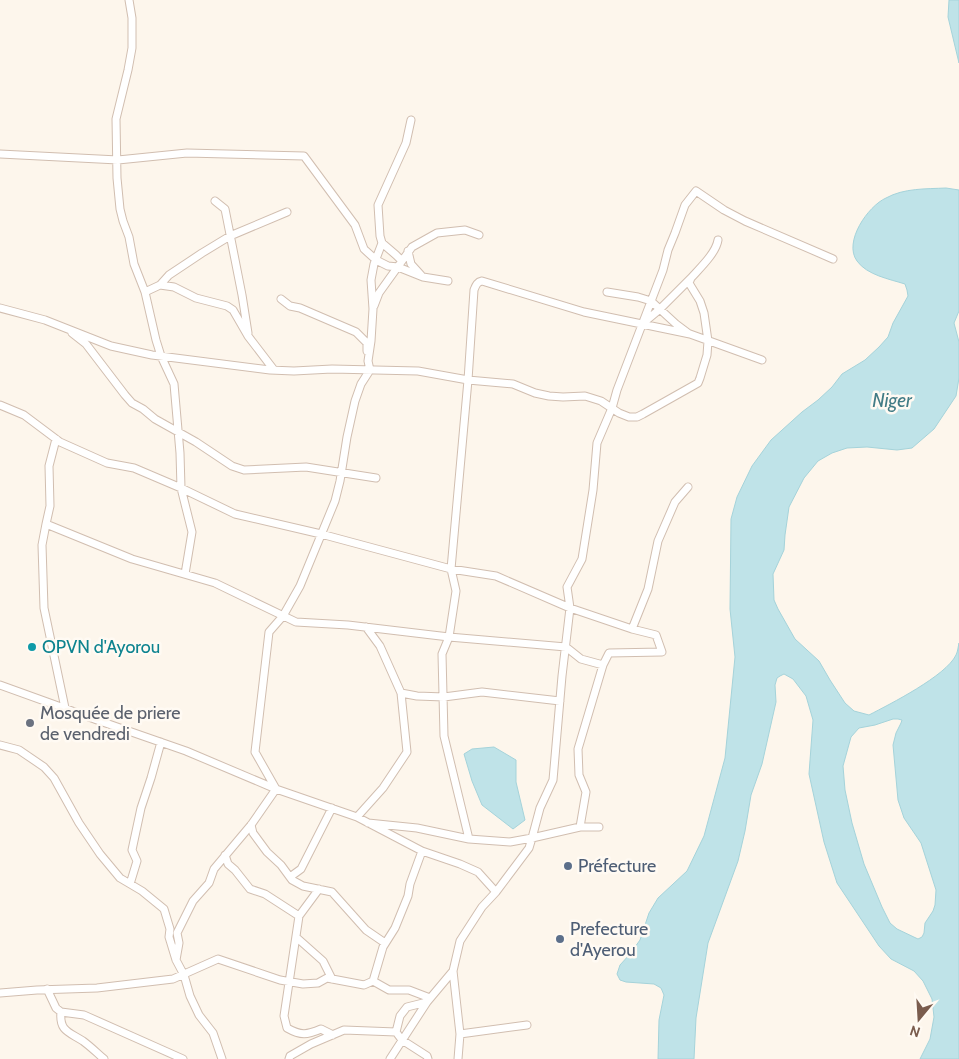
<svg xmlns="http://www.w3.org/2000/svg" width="959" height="1059" font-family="Cabin,sans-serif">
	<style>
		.water { fill: #bfe3e8; stroke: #a5d3da; fill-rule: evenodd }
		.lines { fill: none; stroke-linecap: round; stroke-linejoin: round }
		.street-casing { stroke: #d1beb0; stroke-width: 9 }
		.street { stroke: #fff; stroke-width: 7 }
		.culture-dot { fill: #0f9aa8; stroke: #fffaf3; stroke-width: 2 }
		.worship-dot { fill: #6b7280; stroke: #fffaf3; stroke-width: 2 }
		.service-dot { fill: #5c6f8a; stroke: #fffaf3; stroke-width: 2 }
		.labels { text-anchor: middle; stroke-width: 5; stroke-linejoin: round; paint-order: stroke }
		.culture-label { font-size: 18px; fill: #0d838f; stroke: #fffaf3; text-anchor: start }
		.worship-label { font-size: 18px; fill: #5b616d; stroke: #fffaf3; text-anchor: start }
		.service-label { font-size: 18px; fill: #4e5e75; stroke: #fffaf3; text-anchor: start }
		.water-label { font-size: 19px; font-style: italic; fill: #437c86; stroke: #fffaf3 }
	</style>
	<rect width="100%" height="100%" fill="#fdf6ec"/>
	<path class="water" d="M 949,0 L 959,0 L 959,63 L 948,17 Z
		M 946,188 L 959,190 L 959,311 L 954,323 L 959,342 L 959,378 L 956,396 L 934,429 L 912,448 L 897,450 L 867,447 L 847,448 L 832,453 L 818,461 L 804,478 L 789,507 L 785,535 L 784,550 L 773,574 L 774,600 L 778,609 L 795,639 L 819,661 L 830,680 L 845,703 L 854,711 L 869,715 C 890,704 946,676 956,655 C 958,651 958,647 959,643 L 959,1059 L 920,1059 L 930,1039 L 934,1017 L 932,999 L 923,981 L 914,971 L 891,959 L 879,946 L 837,883 L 824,842 L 809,774 L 813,720 L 806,696 L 793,679 L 784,674 L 780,676 L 777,678 L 775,685 L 776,702 L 762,764 L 751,795 L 745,831 L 738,861 L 708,943 L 696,1018 L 694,1059 L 658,1059 L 659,1020 L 664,995 L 661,988 L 654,984 L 626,982 L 620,980 L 617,974 L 620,965 L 630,954 L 640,940 L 649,913 L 658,898 L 687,871 L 704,836 L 725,758 L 735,657 L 730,609 L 731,519 L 737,497 L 752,466 L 771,440 L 802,412 L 818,400 L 832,387 L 842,374 L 865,360 L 879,347 L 888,337 L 893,323 L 908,296 L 907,290 L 905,284 C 889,279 867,275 857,261 C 843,242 868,206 886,198 C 904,188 926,189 946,188 ZM 893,719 L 898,719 L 902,720 L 901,723 L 896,733 L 893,745 L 898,800 L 904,818 L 921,843 L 936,890 L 935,905 L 933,911 L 925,923 L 924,933 L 922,937 L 918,939 L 897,929 L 890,923 L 882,907 L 864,864 L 852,823 L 845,790 L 843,766 L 851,737 L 859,728 L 875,725 Z
		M 494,747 L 516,760 L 516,782 L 525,820 L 513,829 L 482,805 L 472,781 L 464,754 L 472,749 Z"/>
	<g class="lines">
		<defs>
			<path id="street" d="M 129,0 L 132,18 L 132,48 L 128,70 L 116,119 L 117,178 L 120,209 L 123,221 L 129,237 L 134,264 L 145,292 L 156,340 L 161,356 L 174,384 L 180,453 L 181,488 L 192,532 L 185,574
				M 0,154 L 118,160 L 187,153 L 304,156 L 355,225 L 364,249 L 376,260 L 388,266 L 398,267 L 423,277 L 448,281
				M 215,201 L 225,209 L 242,295 L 248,333
				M 382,243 L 396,255 L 402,261
				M 408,251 L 411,264 L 421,275
				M 160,285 L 174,287 L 196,298 L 227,306 L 233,310 L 248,336 L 274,370
				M 145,292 L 160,285 L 169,275 L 202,253 L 230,236 L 287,212
				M 607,292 L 638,297 L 651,301 L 676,324 L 688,333
				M 281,299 L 290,306 L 300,308 L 356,332 L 367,343 L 367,351
				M 374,306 L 379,293 L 412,247 L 437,233 L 465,230 L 479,235
				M 0,308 L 45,320 L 111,346 L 152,355 L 270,370 L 294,371 L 332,369 L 418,371 L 468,380 L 513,384 L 535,393 L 549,396 L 563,397 L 585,396 L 601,401 L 619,413 L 629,417 L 637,417 L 643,414 L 698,383 L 700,378 L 707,355 L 708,341 L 704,313 L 700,301 L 689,283 L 691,278 C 700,268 716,253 718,240
				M 642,324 L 660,309 L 691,278
				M 72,333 L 86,344 L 125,395 L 132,403 L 143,409 L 155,419 L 196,442 L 232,466 L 244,470 L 306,467 L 376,478
				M 0,405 L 24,415 L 60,442 L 107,463 L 134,468 L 181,488 L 235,514 L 321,534 L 451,569 L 496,576 L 570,608 L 632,629
				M 56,439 L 49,466 L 50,506 L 46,524 L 132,559 L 215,583 L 296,622 L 348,625 L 449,637 L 566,647 L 581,659 L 603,665
				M 46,524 L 42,545 L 44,608 L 65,708
				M 0,685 L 97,720 L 186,751 L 276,789 L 357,817 L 422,851 L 460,864 L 478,872 L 496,892
				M 401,693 L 417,696 L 444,697 L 482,692 L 560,701
				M 0,745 L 19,750 L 44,767 L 54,778 L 79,823 L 100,854 L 120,878 L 142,891 L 164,909 L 170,929 L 169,937 L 176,960 L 184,975 L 190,996 L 199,1015 L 213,1033 L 222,1059
				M 357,817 L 383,788 L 407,752 L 401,693 L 380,646 L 366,627
				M 368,823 L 417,828 L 469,839 L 510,842 L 532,838 L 540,808 L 553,780 L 562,676 L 570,608 L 567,587 L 582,559 L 593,490 L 597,443 L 612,408 L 617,390 L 663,270 L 668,250 L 675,233 L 685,205 L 696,191 L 724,210 L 745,221 L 833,259
				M 251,825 L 253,833 L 267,852 L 281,865 L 292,880 L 303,886 L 332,892 L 366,930 L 385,943
				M 580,827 L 586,792 L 579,775 L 578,749 L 603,665 L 609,653 L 662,652 L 656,635 L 632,629 L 648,589 L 658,541 L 675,502 L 688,487
				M 469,839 L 444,736 L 442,654 L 449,637 L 456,591 L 451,569 L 468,380 L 474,290 C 476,285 477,282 482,281 L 584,312 L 690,334 L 762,360
				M 422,851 L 410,884 L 408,896 L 395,928 L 383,947 L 373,981 L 389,990 L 409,990 L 430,998
				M 225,855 L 228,864 L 235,870 L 250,889 L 265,894 L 299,916
				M 290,877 L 301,869 L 332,808
				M 130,884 L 137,861 L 132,850 L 141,808 L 151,778 L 161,742
				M 319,889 L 299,916 L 284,1016 L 287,1028 C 301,1036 307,1035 321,1029 L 333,1035
				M 296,937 L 323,961 L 332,979
				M 176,960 L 179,943 L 177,933 L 193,901 L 209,883 L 214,869 L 251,825 L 276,789 L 255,752 L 269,632 L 283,616 L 300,586 L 335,501 L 340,481 L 347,437 L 355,401 L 361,384 L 370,370 L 368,361 L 371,341 L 373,309 L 371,280 L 374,264 L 382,243 L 380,236 L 378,205 L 406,143 L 411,120
				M 453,971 L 460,1034 L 458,1059
				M 47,989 L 56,1008 L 61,1012 L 84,1015 L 183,1059
				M 0,993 L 37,990 L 97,988 L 173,979 L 218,959 L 280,980 L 303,984 L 318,983 L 327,978 L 364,985 L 373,981
				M 61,1012 C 59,1031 69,1032 83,1041 C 90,1046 97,1053 104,1059
				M 460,1034 L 527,1025
				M 289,1059 L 290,1056 L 311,1044 L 344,1030 L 396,1032
				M 390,1059 L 427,1002
				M 428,1059 L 427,1056 L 402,1040 L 396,1032 L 400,1016 L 407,1007 L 427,1002 L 453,971 L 460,941 L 482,907 L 496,892 L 529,848 L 532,838 L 580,827 L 599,827"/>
		</defs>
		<use href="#street" class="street-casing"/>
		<use href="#street" class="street"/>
	</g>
	<circle class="culture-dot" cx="32" cy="647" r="5"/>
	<circle class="worship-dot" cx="30" cy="723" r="5"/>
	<g class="service-dot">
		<circle cx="568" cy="866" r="5"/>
		<circle cx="560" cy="939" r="5"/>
	</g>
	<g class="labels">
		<g class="culture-label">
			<text x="42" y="653">OPVN d'Ayorou</text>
		</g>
		<g class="worship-label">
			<text x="40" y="719">Mosquée de priere<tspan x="40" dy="21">de vendredi</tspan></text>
		</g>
		<g class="service-label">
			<text x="578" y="872">Préfecture</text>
			<text x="570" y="935">Prefecture<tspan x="570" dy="21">d'Ayerou</tspan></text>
		</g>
		<g class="water-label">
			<text x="892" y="407">Niger</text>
		</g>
	</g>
	<g transform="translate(919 1019) rotate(198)" stroke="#fffaf3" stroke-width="4" paint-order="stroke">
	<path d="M0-4L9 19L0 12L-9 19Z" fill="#7a5c4d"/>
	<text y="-8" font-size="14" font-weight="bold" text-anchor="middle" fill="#7a5c4d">N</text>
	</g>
</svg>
